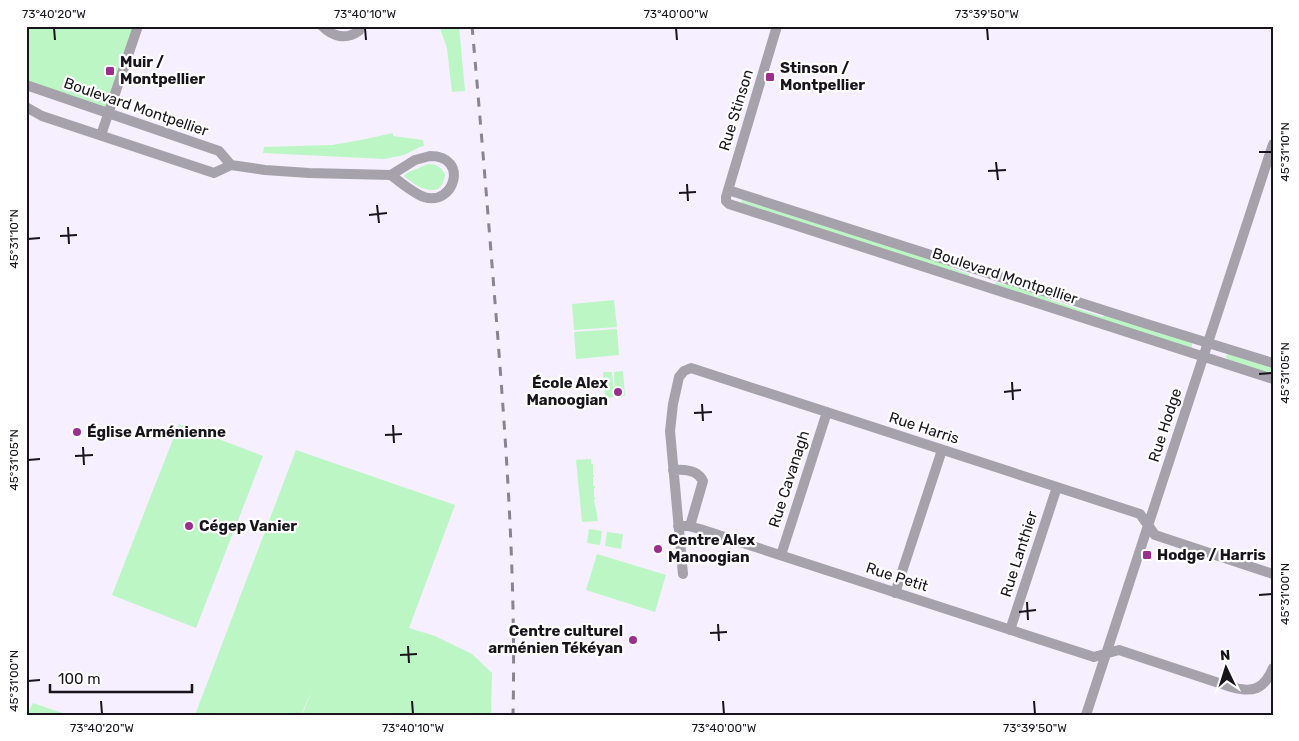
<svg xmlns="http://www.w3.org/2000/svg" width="1299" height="741" font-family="Rubik,sans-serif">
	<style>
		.green { fill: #bcf6c5 }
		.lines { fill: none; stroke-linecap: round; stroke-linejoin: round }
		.street { stroke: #a5a2ab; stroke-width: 10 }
		.rail { stroke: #898490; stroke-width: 3; stroke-dasharray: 9 9; stroke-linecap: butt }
		.ticks { fill: none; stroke: #17141b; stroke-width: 2 }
		.poi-dot { fill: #9c2e8d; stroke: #fff; stroke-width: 2 }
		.labels { text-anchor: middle; stroke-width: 4.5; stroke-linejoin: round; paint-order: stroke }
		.poi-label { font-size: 15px; font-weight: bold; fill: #17141b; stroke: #fff; text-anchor: start }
		.street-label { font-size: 15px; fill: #17141b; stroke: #fff }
		.neatline { fill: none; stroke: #17141b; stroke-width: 2 }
		.ticks-label { font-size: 12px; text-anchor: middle; fill: #17141b }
	</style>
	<rect width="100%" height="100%" fill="#f6efff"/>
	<path class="green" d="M 26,26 L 138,26 L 109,113 L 49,94 L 26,79 Z
		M 439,26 L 459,26 L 465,91 L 452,92 L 447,48 Z
		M 393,133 L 393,136 L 423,140 L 424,146 L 420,147 L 404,155 L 385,159 L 263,153 L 264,147 L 332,145 L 361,140 Z
		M 428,164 C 436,164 442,167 445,175 C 442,201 417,188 404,176 L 407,173 Z
		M 742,200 L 951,265 L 951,268 L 969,274 L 968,277 L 741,203 Z
		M 996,282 L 1005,285 L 1007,283 L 1048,296 L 1048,299 L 1103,317 L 1104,314 L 1192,343 L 1192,348 L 994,286 Z
		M 614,300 L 617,327 L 574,330 L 572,304 Z
		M 617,329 L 619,355 L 576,359 L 574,332 Z
		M 1228,354 L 1273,368 L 1273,375 L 1227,359 L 1226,356 Z
		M 623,371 L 625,396 L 615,397 L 614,372 Z
		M 603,372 L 612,372 L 614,397 L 605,398 Z
		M 179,424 L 263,456 L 196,628 L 112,595 Z
		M 296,450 L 455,505 L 409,628 L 435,636 L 472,654 L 492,673 L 491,715 L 302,715 L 313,688 L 301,715 L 195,715 Z
		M 591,459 L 591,464 L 593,464 L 593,475 L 594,475 L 594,477 L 593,478 L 593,486 L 595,486 L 595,488 L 594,488 L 594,497 L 596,499 L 594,499 L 595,507 L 596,508 L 598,521 L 582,522 L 576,460 Z
		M 589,529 L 602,531 L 600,545 L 587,543 Z
		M 607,532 L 623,534 L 621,549 L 605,546 Z
		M 597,554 L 666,575 L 655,612 L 586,590 Z
		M 33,703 L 68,715 L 27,715 Z"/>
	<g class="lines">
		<path class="street" d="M 322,26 C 333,37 346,40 359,31 L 360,26
			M 777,26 L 726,197 L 726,201 L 729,204 L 1273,379
			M 26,85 L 219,151 L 231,165
			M 26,107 L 42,116 L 214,173 L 231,165 L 265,170 L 309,173 L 391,175
			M 101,135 L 138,26
			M 430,156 C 470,156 454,207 424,197 C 413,193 400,182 391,175 L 415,160 Z
			M 728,190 L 1150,325 C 1191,338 1232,350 1273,363
			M 673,470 C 684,469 698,470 703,481 L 690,526
			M 678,526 L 688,526 L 700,529 L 1094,657 L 1119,650 L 1231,687 C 1252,693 1264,690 1273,668
			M 781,555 L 827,412
			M 683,574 L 670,431 L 673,404 L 679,377 L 684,371 L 691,368 L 1140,514 L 1155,535 L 1273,574
			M 895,593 L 942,450
			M 1010,630 L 1057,487
			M 1086,715 L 1273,144"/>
		<path class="rail" d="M 472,26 C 481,126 489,227 497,327 C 507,456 516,585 513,715"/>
	</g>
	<path class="ticks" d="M 54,28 L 55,40M 365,28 L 366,40M 676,28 L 677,40M 987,28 L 988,40M 1259,152 L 1272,152M 996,162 L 998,180M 988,171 L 1006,170M 687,184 L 688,201M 679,193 L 696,192M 377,205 L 379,223M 369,215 L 387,213M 68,227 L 69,244M 60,236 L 77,235M 28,239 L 40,238M 1259,374 L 1272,373M 1012,382 L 1013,400M 1004,392 L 1021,390M 702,404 L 703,421M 694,413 L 712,412M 393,425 L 394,443M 385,435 L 402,434M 83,447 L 84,465M 75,456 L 93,455M 28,460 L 40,459M 1259,595 L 1272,594M 1027,602 L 1028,620M 1019,612 L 1036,610M 718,624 L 719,641M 710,633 L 727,632M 408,646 L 409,663M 400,655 L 417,654M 28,681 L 40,680M 101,701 L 102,714M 412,701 L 413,714M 723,701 L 724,714M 1034,701 L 1035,714"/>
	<g class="poi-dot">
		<rect x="105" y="66" width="10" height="10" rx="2.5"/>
		<rect x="765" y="72" width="10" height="10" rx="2.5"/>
		<circle cx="618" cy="392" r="5"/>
		<circle cx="77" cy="432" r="5"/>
		<circle cx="189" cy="526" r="5"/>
		<circle cx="658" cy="549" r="5"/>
		<rect x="1142" y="550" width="10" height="10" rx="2.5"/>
		<circle cx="633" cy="640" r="5"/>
	</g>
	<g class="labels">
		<g class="poi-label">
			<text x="120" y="67">Muir /<tspan x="120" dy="17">Montpellier</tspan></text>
			<text x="780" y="73">Stinson /<tspan x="780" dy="17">Montpellier</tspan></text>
			<text x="608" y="388" text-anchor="end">École Alex<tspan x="608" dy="17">Manoogian</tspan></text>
			<text x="87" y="437">Église Arménienne</text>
			<text x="199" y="531">Cégep Vanier</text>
			<text x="668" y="545">Centre Alex<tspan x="668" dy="17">Manoogian</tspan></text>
			<text x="1157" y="560">Hodge / Harris</text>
			<text x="623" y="636" text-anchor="end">Centre culturel<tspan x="623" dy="17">arménien Tékéyan</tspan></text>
		</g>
		<g class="street-label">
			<text transform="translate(136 107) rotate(19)" y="5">Boulevard Montpellier</text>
			<text transform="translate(736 110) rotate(-73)" y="5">Rue Stinson</text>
			<text transform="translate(1005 276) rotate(18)" y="5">Boulevard Montpellier</text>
			<text transform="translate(1165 425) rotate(-72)" y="5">Rue Hodge</text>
			<text transform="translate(924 428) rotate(18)" y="5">Rue Harris</text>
			<text transform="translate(789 479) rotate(-72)" y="5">Rue Cavanagh</text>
			<text transform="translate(1019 554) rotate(-72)" y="5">Rue Lanthier</text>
			<text transform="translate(897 577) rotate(18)" y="5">Rue Petit</text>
		</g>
	</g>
	<rect width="1299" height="741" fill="none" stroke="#ffffff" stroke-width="55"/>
	<g transform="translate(1226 668) rotate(356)" stroke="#ffffff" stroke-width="4" paint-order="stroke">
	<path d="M0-4L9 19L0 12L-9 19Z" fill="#17141b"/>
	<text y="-8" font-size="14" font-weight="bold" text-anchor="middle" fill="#17141b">N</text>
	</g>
	<path d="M50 684v8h142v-8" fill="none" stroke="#17141b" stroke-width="2.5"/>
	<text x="58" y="684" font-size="15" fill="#17141b" stroke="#ffffff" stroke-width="4" paint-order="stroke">100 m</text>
	<rect x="28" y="28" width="1244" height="686" class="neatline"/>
	<g class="ticks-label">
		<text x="54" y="18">73°40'20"W</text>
		<text x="365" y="18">73°40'10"W</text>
		<text x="676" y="18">73°40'00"W</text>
		<text x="987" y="18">73°39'50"W</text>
		<text transform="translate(1285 152) rotate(-90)" y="4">45°31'10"N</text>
		<text transform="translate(14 239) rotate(-90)" y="4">45°31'10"N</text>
		<text transform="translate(1285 373) rotate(-90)" y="4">45°31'05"N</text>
		<text transform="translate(14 460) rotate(-90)" y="4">45°31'05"N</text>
		<text transform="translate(1285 594) rotate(-90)" y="4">45°31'00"N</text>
		<text transform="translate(14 681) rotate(-90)" y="4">45°31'00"N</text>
		<text x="102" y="732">73°40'20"W</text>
		<text x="413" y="732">73°40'10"W</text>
		<text x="724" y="732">73°40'00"W</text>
		<text x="1035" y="732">73°39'50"W</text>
	</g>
</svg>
